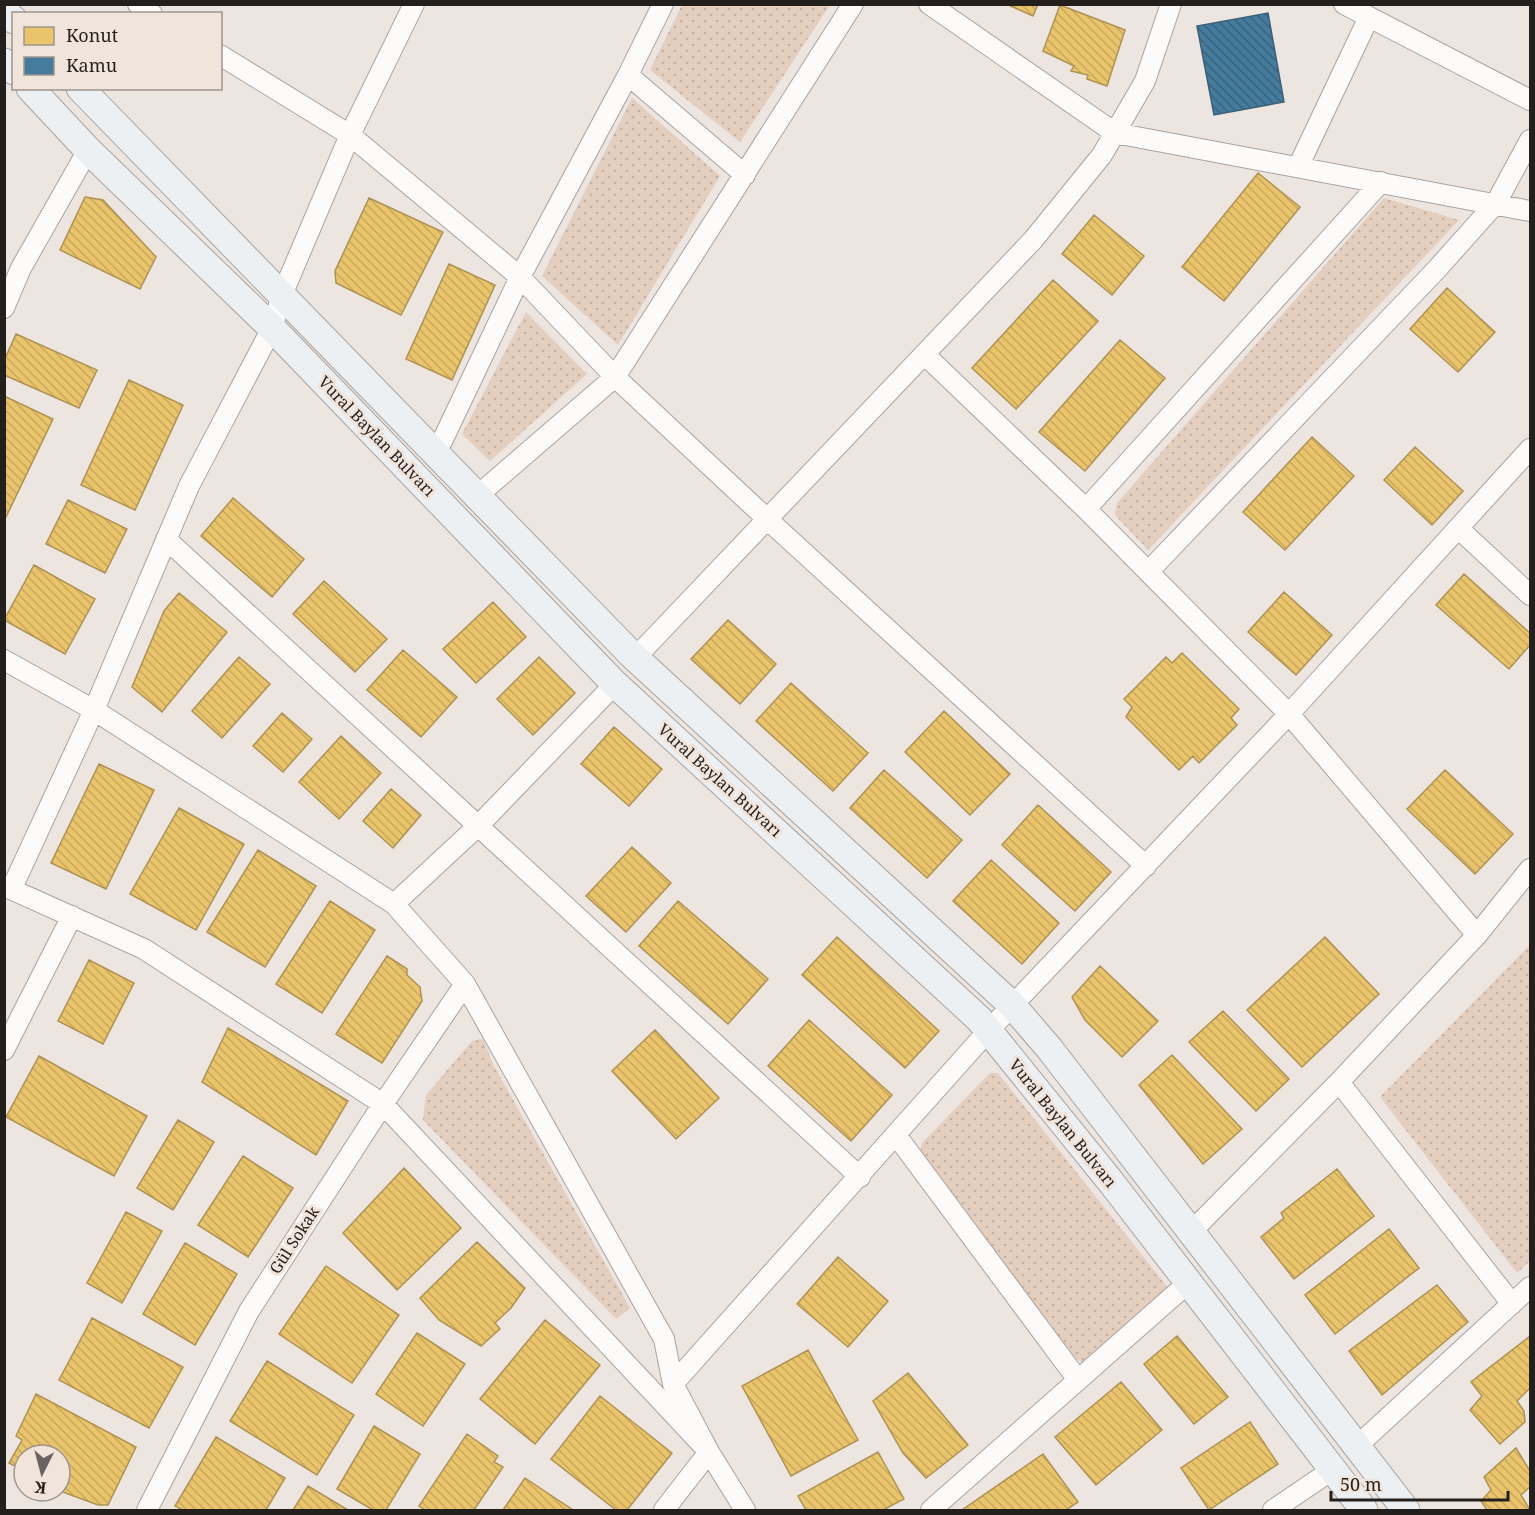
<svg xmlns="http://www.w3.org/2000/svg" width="1535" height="1515" font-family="'Noto Serif',serif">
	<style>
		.grass { fill: url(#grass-dots) }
		.homes { fill: url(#homes-back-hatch); stroke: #ae9253; stroke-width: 1.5 }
		.public { fill: url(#public-back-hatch); stroke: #3b5f76; stroke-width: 1.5 }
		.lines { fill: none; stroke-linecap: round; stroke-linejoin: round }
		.minor-casing { stroke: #a8a29f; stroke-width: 22 }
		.secondary-casing { stroke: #a8a29f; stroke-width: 29 }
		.minor { stroke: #fcfbfa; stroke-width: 20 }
		.secondary { stroke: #ecf0f2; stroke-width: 27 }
		.labels { text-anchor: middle; stroke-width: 6; stroke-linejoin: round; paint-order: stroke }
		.street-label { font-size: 16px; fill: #231f1c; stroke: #f1e4db }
	</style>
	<defs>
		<pattern id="grass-dots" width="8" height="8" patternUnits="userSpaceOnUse" patternTransform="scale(1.5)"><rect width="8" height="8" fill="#e4cfbf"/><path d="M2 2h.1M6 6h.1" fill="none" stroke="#c3b1a4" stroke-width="1.8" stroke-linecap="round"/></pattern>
		<pattern id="homes-back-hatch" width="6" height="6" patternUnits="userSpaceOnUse" patternTransform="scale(1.5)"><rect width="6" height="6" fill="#e9c46a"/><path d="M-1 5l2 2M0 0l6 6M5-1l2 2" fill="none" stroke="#c8a85b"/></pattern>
		<pattern id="public-back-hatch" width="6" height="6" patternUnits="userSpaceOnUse" patternTransform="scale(1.5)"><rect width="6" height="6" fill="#457b9d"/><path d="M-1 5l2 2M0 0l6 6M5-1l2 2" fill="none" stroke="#39647f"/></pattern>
	</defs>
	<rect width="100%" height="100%" fill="#ece5e0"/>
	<path class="grass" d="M 682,5 L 830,5 L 740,142 L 650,70 Z
		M 632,98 L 720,176 L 618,345 L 542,276 Z
		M 1384,198 L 1459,220 L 1148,550 L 1115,515 L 1117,503 Z
		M 526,312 L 587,374 L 490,461 L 462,434 Z
		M 1530,945 L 1530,1261 L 1517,1273 L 1380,1097 Z
		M 483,1039 L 494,1066 L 630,1308 L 616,1319 L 423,1120 L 426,1095 L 472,1041 Z
		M 990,1073 L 998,1073 L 1168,1288 L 1082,1362 L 1073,1357 L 920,1155 L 922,1143 Z"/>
	<path class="homes" d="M 1006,4 L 1038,4 L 1033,16 Z
		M 1060,5 L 1125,30 L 1107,86 L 1087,79 L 1088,75 L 1071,71 L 1074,66 L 1043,51 Z
		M 1258,173 L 1300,207 L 1224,301 L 1182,267 Z
		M 85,197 L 103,200 L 156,257 L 140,289 L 60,250 Z
		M 369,198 L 443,232 L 401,315 L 336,283 L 335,271 Z
		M 1094,215 L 1144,256 L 1112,295 L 1062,254 Z
		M 449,264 L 495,285 L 452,380 L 406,359 Z
		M 1053,280 L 1098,321 L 1016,409 L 972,368 Z
		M 1447,288 L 1495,332 L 1458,372 L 1410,329 Z
		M 16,334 L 97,370 L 79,408 L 4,375 L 4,361 Z
		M 1120,340 L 1165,378 L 1085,471 L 1039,432 Z
		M 129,380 L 183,405 L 135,510 L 81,485 Z
		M 4,396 L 53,419 L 6,517 L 4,517 Z
		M 1312,437 L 1354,476 L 1285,550 L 1243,512 Z
		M 1415,447 L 1463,491 L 1432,525 L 1384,480 Z
		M 233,498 L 304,559 L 272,597 L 201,536 Z
		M 68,500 L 127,529 L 105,573 L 46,544 Z
		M 34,565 L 95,599 L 65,654 L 4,620 Z
		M 1464,574 L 1530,633 L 1530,645 L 1509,669 L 1436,605 Z
		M 324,581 L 387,639 L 355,672 L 293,614 Z
		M 1284,592 L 1332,635 L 1296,675 L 1248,632 Z
		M 179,593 L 227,632 L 162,712 L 132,687 L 164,611 Z
		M 493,602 L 526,637 L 476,683 L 443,649 Z
		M 728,620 L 776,664 L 740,704 L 691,659 Z
		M 403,650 L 457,697 L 421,737 L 367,690 Z
		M 1182,653 L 1239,709 L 1231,718 L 1237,725 L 1199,763 L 1193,756 L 1179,770 L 1126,717 L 1132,707 L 1124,699 L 1166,657 L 1172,663 Z
		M 239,657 L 270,684 L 222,738 L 192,711 Z
		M 539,657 L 575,693 L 533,735 L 497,699 Z
		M 791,683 L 868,753 L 833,791 L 756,721 Z
		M 944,711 L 1010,774 L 970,815 L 905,752 Z
		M 282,713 L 312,739 L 283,772 L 253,746 Z
		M 614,727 L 662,769 L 629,806 L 581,764 Z
		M 341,736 L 381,773 L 339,819 L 299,782 Z
		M 99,764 L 154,790 L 106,889 L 51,863 Z
		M 884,770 L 962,840 L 927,878 L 850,808 Z
		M 1445,770 L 1513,834 L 1475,874 L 1407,809 Z
		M 391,789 L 421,815 L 393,848 L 363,821 Z
		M 1038,805 L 1111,872 L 1075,911 L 1002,845 Z
		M 179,808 L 244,844 L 196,930 L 130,894 Z
		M 632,847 L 671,883 L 626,932 L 586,896 Z
		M 258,850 L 316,886 L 265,967 L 207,932 Z
		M 991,860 L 1059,923 L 1022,964 L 953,901 Z
		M 330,901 L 375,930 L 322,1013 L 276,984 Z
		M 678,901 L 768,979 L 728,1024 L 639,946 Z
		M 837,937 L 939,1031 L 905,1068 L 802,975 Z
		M 1325,937 L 1379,994 L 1302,1067 L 1247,1010 Z
		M 387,956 L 407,969 L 407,975 L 420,987 L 422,1001 L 382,1063 L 336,1034 Z
		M 89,960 L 134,983 L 103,1044 L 58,1021 Z
		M 1100,966 L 1158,1021 L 1122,1057 L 1085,1020 L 1072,997 Z
		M 1223,1011 L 1289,1079 L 1256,1111 L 1189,1042 Z
		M 809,1020 L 892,1095 L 851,1141 L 768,1066 Z
		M 228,1028 L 348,1101 L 316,1155 L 202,1082 Z
		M 655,1030 L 719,1098 L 676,1139 L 612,1071 Z
		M 1172,1055 L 1242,1129 L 1203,1164 L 1139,1085 Z
		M 39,1056 L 147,1116 L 114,1176 L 6,1117 Z
		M 178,1120 L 214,1142 L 173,1210 L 137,1188 Z
		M 243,1156 L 293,1188 L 248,1257 L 198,1225 Z
		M 404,1168 L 461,1228 L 397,1290 L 343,1233 Z
		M 1337,1169 L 1374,1216 L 1294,1279 L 1261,1237 L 1284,1218 L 1281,1213 Z
		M 126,1212 L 162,1231 L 122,1303 L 87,1283 Z
		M 1389,1229 L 1419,1268 L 1335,1334 L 1305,1295 Z
		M 477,1242 L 525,1288 L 511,1308 L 495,1323 L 500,1329 L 481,1346 L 439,1320 L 420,1298 Z
		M 185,1243 L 237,1274 L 195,1345 L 143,1314 Z
		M 838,1257 L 888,1301 L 848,1347 L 797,1304 Z
		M 326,1266 L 399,1315 L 352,1383 L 279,1334 Z
		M 1437,1285 L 1468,1322 L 1382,1395 L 1349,1351 Z
		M 92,1318 L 183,1367 L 149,1428 L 59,1380 Z
		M 545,1320 L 600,1365 L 535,1444 L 480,1399 Z
		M 417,1333 L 465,1364 L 423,1426 L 376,1394 Z
		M 1177,1336 L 1228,1397 L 1194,1424 L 1144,1364 Z
		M 1530,1336 L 1530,1388 L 1517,1401 L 1524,1411 L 1525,1422 L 1500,1444 L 1470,1410 L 1482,1396 L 1471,1382 Z
		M 808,1350 L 858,1440 L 791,1476 L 742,1386 Z
		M 267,1361 L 354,1415 L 317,1475 L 230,1421 Z
		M 908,1373 L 968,1445 L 926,1478 L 903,1453 L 873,1401 Z
		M 1121,1382 L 1162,1430 L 1096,1485 L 1055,1437 Z
		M 36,1394 L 136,1447 L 108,1505 L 98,1505 L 60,1491 L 60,1455 L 24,1455 L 24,1471 L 9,1463 L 22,1440 L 16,1436 Z
		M 600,1396 L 672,1453 L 627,1510 L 616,1510 L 551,1459 Z
		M 1250,1422 L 1278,1464 L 1209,1510 L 1181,1468 Z
		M 374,1426 L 420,1454 L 386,1510 L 373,1510 L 337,1489 Z
		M 467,1434 L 498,1456 L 494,1462 L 503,1467 L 474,1510 L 425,1510 L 419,1506 Z
		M 216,1437 L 285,1478 L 266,1510 L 183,1510 L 175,1506 Z
		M 1516,1448 L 1530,1471 L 1530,1487 L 1521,1495 L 1530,1510 L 1487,1510 L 1481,1501 L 1491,1490 L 1484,1477 Z
		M 878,1452 L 904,1499 L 883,1510 L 806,1510 L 798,1496 Z
		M 1043,1454 L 1078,1502 L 1066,1510 L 962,1510 Z
		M 525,1478 L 573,1510 L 503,1510 Z
		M 308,1486 L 348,1510 L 293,1510 Z"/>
	<path class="public" d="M 1268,13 L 1284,102 L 1214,115 L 1197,26 Z"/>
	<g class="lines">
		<defs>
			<path id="minor" d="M 138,4 L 152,14
				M 929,4 L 1115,133 L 1530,211
				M 1344,4 L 1530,100
				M 220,55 L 350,135 L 520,277 L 615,377 L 766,518 L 1146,866
				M 628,75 L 745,175
				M 1298,167 L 1369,17
				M 4,308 L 21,268 L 88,150
				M 924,354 L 1086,509 L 1289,714 L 1477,935
				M 436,454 L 520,277 L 628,75 L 663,4
				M 477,496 L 615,377 L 853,4
				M 1086,509 L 1381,182
				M 1458,528 L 1530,595
				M 166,539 L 860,1177
				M 1148,572 L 1437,269 L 1496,203 L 1530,140
				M 635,658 L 1033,240 L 1102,155 L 1145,81 L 1171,4
				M 4,660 L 94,710 L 394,904 L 465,984 L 664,1339 L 673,1384 L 709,1452 L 664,1510
				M 4,886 L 144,949 L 383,1104 L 709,1452 L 745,1510
				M 12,888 L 94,710 L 189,486 L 272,328 L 282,295 L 350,135 L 414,4
				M 394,904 L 479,825 L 615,684
				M 4,1050 L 72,916
				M 1339,1082 L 1512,1304
				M 896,1135 L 1078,1380
				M 1191,1232 L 1339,1082 L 1477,935 L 1530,869
				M 673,1384 L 988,1031 L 1289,714 L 1530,449
				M 1356,1447 L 1530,1287
				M 147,1510 L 249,1311 L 383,1104 L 465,984
				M 931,1510 L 1188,1283
				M 1273,1510 L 1332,1470"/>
			<path id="secondary" d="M 4,11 L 14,20
				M 4,62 L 14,71
				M 30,88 L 88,150 L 272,328 L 615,684 L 979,1019 L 1111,1182 L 1364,1510
				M 80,88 L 632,655 L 1012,1005 L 1049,1048 L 1406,1510"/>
		</defs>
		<use href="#minor" class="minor-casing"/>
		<use href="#secondary" class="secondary-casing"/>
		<use href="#minor" class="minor"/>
		<use href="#secondary" class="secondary"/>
	</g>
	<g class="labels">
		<g class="street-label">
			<text transform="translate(377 436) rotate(46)" y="6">Vural Baylan Bulvarı</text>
			<text transform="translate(720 780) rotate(42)" y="6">Vural Baylan Bulvarı</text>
			<text transform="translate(1063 1123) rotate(51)" y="6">Vural Baylan Bulvarı</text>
			<text transform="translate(294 1240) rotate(-57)" y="6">Gül Sokak</text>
		</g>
	</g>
	<rect width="1535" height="1515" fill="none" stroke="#231f1c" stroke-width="12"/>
	<rect x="12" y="12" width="210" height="78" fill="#f1e4db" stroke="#9f958f" stroke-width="1.5"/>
	<rect x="24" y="27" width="30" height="18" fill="#e9c46a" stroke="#9f958f" stroke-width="1.5"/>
	<text x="66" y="42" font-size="18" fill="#231f1c">Konut</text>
	<rect x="24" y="57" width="30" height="18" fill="#457b9d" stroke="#9f958f" stroke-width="1.5"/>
	<text x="66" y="72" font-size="18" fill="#231f1c">Kamu</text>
	<g transform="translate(42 1473) rotate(186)"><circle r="28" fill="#f1e4db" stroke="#9f958f" stroke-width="1.5"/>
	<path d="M0-4.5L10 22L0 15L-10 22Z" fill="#696461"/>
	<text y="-9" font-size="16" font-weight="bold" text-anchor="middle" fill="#231f1c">K</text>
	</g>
	<path d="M1331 1491v9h177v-9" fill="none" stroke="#231f1c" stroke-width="3"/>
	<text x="1340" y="1491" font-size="18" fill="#231f1c" stroke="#f1e4db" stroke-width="4.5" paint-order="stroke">50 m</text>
</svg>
